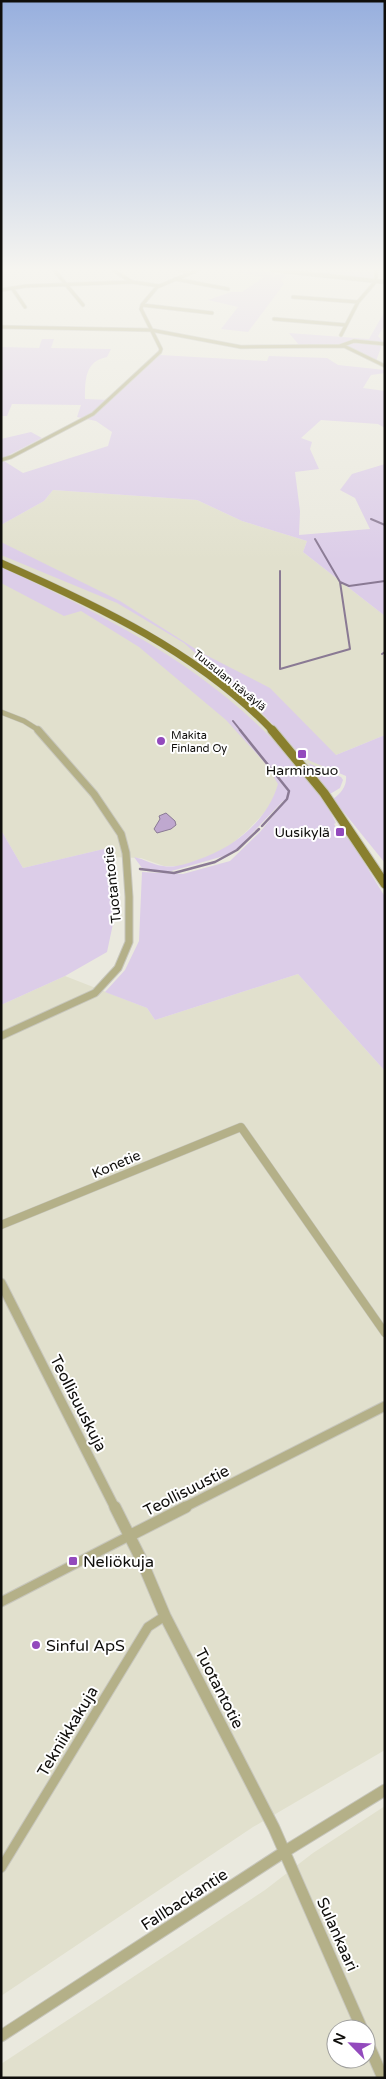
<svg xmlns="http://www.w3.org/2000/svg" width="386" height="2079" font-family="'Varela Round',sans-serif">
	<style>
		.built { fill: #e1e0cd; fill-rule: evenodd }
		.green { fill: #dccde8 }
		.water { fill: #bfa8cf; stroke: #8a7a94 }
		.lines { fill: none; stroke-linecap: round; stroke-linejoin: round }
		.stream-far1 { stroke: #8a7a94; stroke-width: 2 }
		.stream { stroke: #8a7a94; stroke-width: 2.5 }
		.minor-far2-casing { stroke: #c7c6bc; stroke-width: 4.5 }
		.minor-far1-casing { stroke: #c7c6bc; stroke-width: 9 }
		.minor-casing { stroke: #c7c6bc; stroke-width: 11 }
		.tertiary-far4-casing { stroke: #c7c6bc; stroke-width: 5 }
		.tertiary-far3-casing { stroke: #c7c6bc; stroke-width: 6 }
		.tertiary-far2-casing { stroke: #c7c6bc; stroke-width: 9 }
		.tertiary-far1-casing { stroke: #c7c6bc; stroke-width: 11 }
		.tertiary-casing { stroke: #c7c6bc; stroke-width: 13 }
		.primary-far1-casing { stroke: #c7c6bc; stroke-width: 8 }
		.primary-casing { stroke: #c7c6bc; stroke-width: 11 }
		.minor-far2 { stroke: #b4b088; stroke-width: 3 }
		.minor-far1 { stroke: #b4b088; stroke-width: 8 }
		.minor { stroke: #b4b088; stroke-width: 9 }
		.tertiary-far4 { stroke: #b4b088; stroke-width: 4 }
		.tertiary-far3 { stroke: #b4b088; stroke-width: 5 }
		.tertiary-far2 { stroke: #b4b088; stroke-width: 7 }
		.tertiary-far1 { stroke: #b4b088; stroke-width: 9 }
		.tertiary { stroke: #b4b088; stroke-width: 11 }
		.primary-far1 { stroke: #897f2e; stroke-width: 7 }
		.primary { stroke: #897f2e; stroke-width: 9 }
		.poi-dot { fill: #934abd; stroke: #fff; stroke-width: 2 }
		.labels { text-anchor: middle; stroke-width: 4; stroke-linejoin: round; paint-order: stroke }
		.far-street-label { font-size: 11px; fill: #0f0e0b; stroke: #fff }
		.far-poi-label { font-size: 11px; fill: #0f0e0b; stroke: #fff; text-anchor: start }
		.poi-label { font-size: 14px; fill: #0f0e0b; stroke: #fff }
		.street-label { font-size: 14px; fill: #0f0e0b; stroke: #fff }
		.near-street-label { font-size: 16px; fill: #0f0e0b; stroke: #fff }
		.near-poi-label { font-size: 16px; fill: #0f0e0b; stroke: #fff; text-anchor: start }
	</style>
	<rect width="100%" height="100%" fill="#eae9de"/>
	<path class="built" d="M 53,490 L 197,500 L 242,521 L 307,541 L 303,552 L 385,616 L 385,735 L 336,755 L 315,788 L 274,798 L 266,811 L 248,830 L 227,848 L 210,856 L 181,866 L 164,866 L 141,858 L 110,857 L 108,848 L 23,868 L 1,830 L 1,525 L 44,501 Z
		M 298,974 L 385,1071 L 385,1750 L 253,1827 L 1,1996 L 1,1005 L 65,976 L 147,1008 L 155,1020 Z
		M 385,1806 L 385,2078 L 1,2078 L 1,2064 L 265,1890 L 313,1853 ZM 336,2029 L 366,2029 L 366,2059 L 336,2059 Z"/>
	<path class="green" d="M 230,270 L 260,270 L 276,273 L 270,279 L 277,274 L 286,275 L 281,280 L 284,284 L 248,332 L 221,329 L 238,307 L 208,300 L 231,292 L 242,292 L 264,277 Z
		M 308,270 L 373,271 L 373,278 L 301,273 Z
		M 385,311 L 385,325 L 378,336 L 383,342 L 376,361 L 347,346 L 299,345 L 289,333 L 369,339 Z
		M 42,339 L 54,339 L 51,348 L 111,349 L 107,357 C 85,361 85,380 85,399 L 111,400 L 160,355 L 267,361 L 269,356 L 327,358 L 338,365 L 385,370 L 385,373 L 371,375 L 363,388 L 385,391 L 385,428 L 378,424 L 321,420 L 301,438 L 312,442 L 310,449 L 319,469 L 295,472 L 300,511 L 299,535 L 370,529 L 355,498 L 340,490 L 352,474 L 385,464 L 385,616 L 303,552 L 307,541 L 242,521 L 197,500 L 53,490 L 44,501 L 1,525 L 1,439 L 31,432 L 42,438 L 9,455 L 4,461 L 23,473 L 108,446 L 112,432 L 96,421 L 77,417 L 81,405 L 12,404 L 7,416 L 1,416 L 1,347 L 39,348 Z
		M 1,542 L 120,601 L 202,653 L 270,688 L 336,755 L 385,735 L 385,863 L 333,799 C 341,793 347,786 346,776 L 308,760 L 302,753 L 299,753 L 261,712 L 184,643 L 117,603 L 1,555 Z
		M 1,567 C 109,617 217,672 295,764 C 310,783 326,801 336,823 L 334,824 L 341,835 L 344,835 L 353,844 L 385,897 L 385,1071 L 298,974 L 155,1020 L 147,1008 L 105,992 L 125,970 L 139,941 L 142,872 L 183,874 L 230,861 L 260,832 L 285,801 L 283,801 L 237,849 L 224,856 L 168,872 L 142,868 L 134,857 C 144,859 153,865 163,866 C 175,868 186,864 197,860 C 233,848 267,822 278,784 L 265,763 L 226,720 L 139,647 L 81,611 L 64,616 L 1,583 Z
		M 308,763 L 341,777 L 343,780 L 340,788 L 330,794 Z
		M 1,830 L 23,868 L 108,848 L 114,919 L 107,952 L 65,976 L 1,1005 Z"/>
	<path class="water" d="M 166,813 L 175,821 L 176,825 L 171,829 L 157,833 L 154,829 L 160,819 L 159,816 Z"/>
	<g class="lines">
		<path class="stream-far1" d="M 371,519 L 385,525
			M 280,571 L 280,669 L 350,649 L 340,582 L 315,539
			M 340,582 L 349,586 L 385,581
			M 382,654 L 385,652
			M 233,721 L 241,731"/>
		<path class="stream" d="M 240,730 L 289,791 L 287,799 L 262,826
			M 140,869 L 174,873 L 215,862 L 237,850 L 259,829"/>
		<defs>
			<path id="minor-far2" d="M 54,270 L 83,305
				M 113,270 L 132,282 L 160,286
				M 180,270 L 190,273
				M 175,279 L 228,289
				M 12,288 L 25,307
				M 1,290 L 26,286 L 132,282
				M 293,297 L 358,302
				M 142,305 L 212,313
				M 142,305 L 157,287 L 198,270
				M 274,319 L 346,325
				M 1,327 L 151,330 L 241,347 L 344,346 L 385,366
				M 341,335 L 358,302 L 376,281 L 376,270
				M 340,346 L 354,341 L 385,344
				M 1,460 L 11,457 L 93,414 L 160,352 L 161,349 L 141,309 L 142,305"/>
			<path id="minor-far1" d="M 1,1225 L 241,1127 L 385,1333"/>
			<path id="minor" d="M 1,1602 L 129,1536
				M 1,1868 L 148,1627 L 165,1616"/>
			<path id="tertiary-far4" d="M 273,270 L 385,282"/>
			<path id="tertiary-far3" d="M 1,712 L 24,721 L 40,731"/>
			<path id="tertiary-far2" d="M 1,1036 L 95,993 L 118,968 L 129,942 L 129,897 L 126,853 L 121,834 L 94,794 L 38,730"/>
			<path id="tertiary-far1" d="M 1,1283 L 115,1508
				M 183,1508 L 385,1406"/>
			<path id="tertiary" d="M 115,1507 L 141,1559 L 165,1616 L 274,1828 L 362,2029
				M 129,1536 L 186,1507
				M 1,2036 L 284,1852 L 385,1790
				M 366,2039 L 383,2078"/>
			<path id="primary-far1" d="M 1,563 C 98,606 199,653 273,731"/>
			<path id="primary" d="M 272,730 L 324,793 L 385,884"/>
		</defs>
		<use href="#minor-far2" class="minor-far2-casing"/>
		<use href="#minor-far1" class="minor-far1-casing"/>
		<use href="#minor" class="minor-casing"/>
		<use href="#tertiary-far4" class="tertiary-far4-casing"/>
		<use href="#tertiary-far3" class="tertiary-far3-casing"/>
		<use href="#tertiary-far2" class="tertiary-far2-casing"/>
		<use href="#tertiary-far1" class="tertiary-far1-casing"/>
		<use href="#tertiary" class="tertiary-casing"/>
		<use href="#primary-far1" class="primary-far1-casing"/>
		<use href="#primary" class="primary-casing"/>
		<use href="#minor-far2" class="minor-far2"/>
		<use href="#minor-far1" class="minor-far1"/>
		<use href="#minor" class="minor"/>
		<use href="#tertiary-far4" class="tertiary-far4"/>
		<use href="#tertiary-far3" class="tertiary-far3"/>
		<use href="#tertiary-far2" class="tertiary-far2"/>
		<use href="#tertiary-far1" class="tertiary-far1"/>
		<use href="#tertiary" class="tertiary"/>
		<use href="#primary-far1" class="primary-far1"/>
		<use href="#primary" class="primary"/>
	</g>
	<linearGradient id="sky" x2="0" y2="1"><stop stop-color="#97afde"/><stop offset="0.48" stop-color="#f6f5f0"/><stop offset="1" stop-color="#f6f5f0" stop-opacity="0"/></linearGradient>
	<rect width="386" height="561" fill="url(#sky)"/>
	<g class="poi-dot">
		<circle cx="161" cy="741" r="5"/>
		<rect x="297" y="749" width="10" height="10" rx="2.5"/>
		<rect x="335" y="827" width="10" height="10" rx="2.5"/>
		<rect x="68" y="1556" width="10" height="10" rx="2.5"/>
		<circle cx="36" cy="1645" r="5"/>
	</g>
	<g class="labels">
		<g class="far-street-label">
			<text transform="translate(230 680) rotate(39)" y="4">Tuusulan itäväylä</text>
		</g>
		<g class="far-poi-label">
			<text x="171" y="739">Makita<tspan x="171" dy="13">Finland Oy</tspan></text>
		</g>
		<g class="poi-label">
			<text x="302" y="775">Harminsuo</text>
			<text x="330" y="837" text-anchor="end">Uusikylä</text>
		</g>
		<g class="street-label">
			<text transform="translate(112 885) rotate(-96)" y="5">Tuotantotie</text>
			<text transform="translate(116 1164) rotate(-23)" y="5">Konetie</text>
		</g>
		<g class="near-street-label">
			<text transform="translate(79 1403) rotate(63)" y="6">Teollisuuskuja</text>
			<text transform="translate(186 1490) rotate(-27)" y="6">Teollisuustie</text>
			<text transform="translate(220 1688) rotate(63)" y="6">Tuotantotie</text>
			<text transform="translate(67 1731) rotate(-59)" y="6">Tekniikkakuja</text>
			<text transform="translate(184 1899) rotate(-33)" y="6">Fallbackantie</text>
			<text transform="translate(338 1934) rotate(66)" y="6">Sulankaari</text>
		</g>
		<g class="near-poi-label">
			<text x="83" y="1567">Neliökuja</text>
			<text x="46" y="1651">Sinful ApS</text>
		</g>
	</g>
	<rect width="386" height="2079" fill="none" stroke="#0f0e0b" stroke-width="5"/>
	<g transform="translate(351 2044) rotate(294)"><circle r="24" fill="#ffffff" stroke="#9f9f9d"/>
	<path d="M0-4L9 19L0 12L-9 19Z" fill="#934abd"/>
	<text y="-8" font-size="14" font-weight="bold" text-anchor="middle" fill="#0f0e0b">N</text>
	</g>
</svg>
